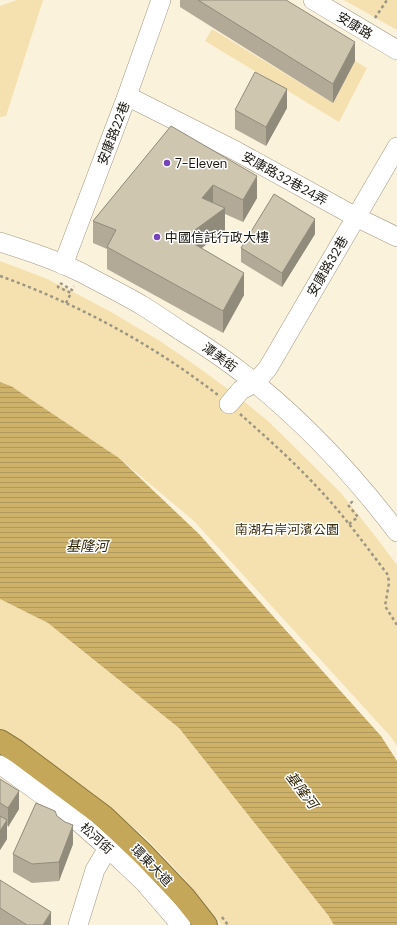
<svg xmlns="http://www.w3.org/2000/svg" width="397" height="925" font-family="'DM Sans','Noto Sans TC',sans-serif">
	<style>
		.green { fill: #f4e1af }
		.water { fill: url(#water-rules) }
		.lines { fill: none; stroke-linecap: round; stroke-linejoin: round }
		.minor-casing { stroke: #a09883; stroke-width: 20 }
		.highway-casing { stroke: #88753e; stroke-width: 24 }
		.path { stroke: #9b9584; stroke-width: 2.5; stroke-dasharray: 3 3; stroke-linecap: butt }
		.minor { stroke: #fff; stroke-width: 19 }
		.highway { stroke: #c4a758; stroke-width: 22 }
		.wall { fill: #b2aa97 }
		.shaded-wall { fill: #918b7b }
		.building { fill: #cfc6b0; stroke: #918b7b }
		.poi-dot { fill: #7643ba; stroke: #fff; stroke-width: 1.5 }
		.labels { text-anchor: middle; stroke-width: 3; stroke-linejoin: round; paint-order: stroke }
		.street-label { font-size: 13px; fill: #1a170f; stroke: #fff }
		.poi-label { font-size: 13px; fill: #1a170f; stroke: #fff; text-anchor: start }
		.park-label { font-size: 13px; fill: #3e3211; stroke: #fff }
		.water-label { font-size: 14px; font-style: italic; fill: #332706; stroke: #fff }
	</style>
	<defs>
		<pattern id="water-rules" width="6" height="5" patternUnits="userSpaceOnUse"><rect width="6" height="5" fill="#ceb269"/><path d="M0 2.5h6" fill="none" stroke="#b0985a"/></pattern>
	</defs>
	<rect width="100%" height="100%" fill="#fbf2db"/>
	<path class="green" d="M 17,0 L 43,0 L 6,116 L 0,117 L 0,6 Z
		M 344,0 L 397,0 L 397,30 Z
		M 212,29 L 333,103 L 355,61 L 367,68 L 339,122 L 205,41 Z
		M 0,261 L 45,278 L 79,295 L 111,312 L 160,341 L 195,365 L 236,395 L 268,421 L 341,493 L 375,536 L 397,565 L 397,746 L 391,737 L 194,521 L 119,458 L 11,386 L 0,382 Z
		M 0,599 L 48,623 L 179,728 L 328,915 L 334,925 L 222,925 L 183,877 L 147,839 L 90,791 L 0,729 Z"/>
	<path class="water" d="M 0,382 L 11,386 L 119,458 L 199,534 L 381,736 L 397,761 L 397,925 L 334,925 L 328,915 L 179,728 L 48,623 L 0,599 Z"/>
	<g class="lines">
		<defs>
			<path id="minor" d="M 313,0 L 397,50
				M 127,96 L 236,151 L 356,217 L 397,237
				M 0,242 C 28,251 56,260 82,273 C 102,284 123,294 143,306 C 156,314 169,323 181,331 C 207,347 232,364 255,383 C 308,426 356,478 397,532
				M 63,265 L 127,96 L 161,0
				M 229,404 L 241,390 L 255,383 L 268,368 L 397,147
				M 0,765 L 8,770 L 74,818 L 108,848 L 144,882 L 181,925
				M 78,925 L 95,870 L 108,848"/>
			<path id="highway" d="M 0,741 L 16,751 L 103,816 L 143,854 L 184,897 L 206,925"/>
		</defs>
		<use href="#minor" class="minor-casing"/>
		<use href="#highway" class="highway-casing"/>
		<path class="path" d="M 375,18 L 387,0
			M 0,276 C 78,304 152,344 218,395
			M 66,303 L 71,293 L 58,287 L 60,283 L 72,290 L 74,286
			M 240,414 C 266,437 293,461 317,487 C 343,514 365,545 388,575 L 389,583 L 385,606 L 397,625
			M 349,524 L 358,517 L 348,505 L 352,502 L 353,503
			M 222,917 L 228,925"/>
		<use href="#minor" class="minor"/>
		<use href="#highway" class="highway"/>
	</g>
	<path class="wall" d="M 180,0 L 286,0 L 355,61 L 333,103 L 180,7 Z
		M 287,108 L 266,146 L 235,129 L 235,110 Z
		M 171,126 L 257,198 L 243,222 L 225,214 L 225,231 L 201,248 L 244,295 L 223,333 L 107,269 L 107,249 L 93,243 L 93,221 Z
		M 315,234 L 282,287 L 241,262 L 241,248 Z
		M 0,779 L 19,809 L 8,827 L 7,825 L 7,839 L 0,850 Z
		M 57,816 L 73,844 L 59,881 L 32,883 L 13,872 L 13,854 Z
		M 0,880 L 51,925 L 0,925 Z"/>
	<path class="shaded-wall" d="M 355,42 L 355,61 L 333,103 L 333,84 Z
		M 287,89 L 287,108 L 266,146 L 266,127 Z
		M 257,176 L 257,198 L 243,222 L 243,200 Z
		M 213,185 L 213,208 L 202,198 Z
		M 225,208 L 225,231 L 184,261 L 184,238 Z
		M 315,219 L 315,234 L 282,287 L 282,273 Z
		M 244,273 L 244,295 L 223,333 L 223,311 Z
		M 19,791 L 19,809 L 8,827 L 8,808 Z
		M 7,820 L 7,839 L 0,850 L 0,831 Z
		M 73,825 L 73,844 L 59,881 L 59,862 Z
		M 51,912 L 51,925 L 43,925 Z"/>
	<path class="building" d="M 198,0 L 286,0 L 355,42 L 333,84 Z
		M 255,72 L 287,89 L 266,127 L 235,110 Z
		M 171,126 L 257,176 L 243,200 L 213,185 L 202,198 L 225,208 L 184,238 L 244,273 L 223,311 L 107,247 L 116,230 L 93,221 Z
		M 274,194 L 315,219 L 282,273 L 241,248 Z
		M 0,779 L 19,791 L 8,808 L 0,803 Z
		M 36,803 L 55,811 L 57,816 L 65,822 L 73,825 L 59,862 L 32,864 L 13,854 Z
		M 0,816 L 7,820 L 0,831 Z
		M 0,880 L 51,912 L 43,925 L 27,925 L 0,908 Z"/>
	<g class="poi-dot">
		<circle cx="167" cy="163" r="4"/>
		<circle cx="157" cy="237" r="4"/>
	</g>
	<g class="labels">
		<g class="street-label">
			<text transform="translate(355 25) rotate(31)" y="5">安康路</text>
			<text transform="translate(113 133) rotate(-69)" y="5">安康路22巷</text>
			<text transform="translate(285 178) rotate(29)" y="5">安康路32巷24弄</text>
			<text transform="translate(327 266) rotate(-60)" y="5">安康路32巷</text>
			<text transform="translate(220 357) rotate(36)" y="5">潭美街</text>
			<text transform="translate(97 838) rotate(42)" y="5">松河街</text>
			<text transform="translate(152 865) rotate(46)" y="5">環東大道</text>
		</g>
		<g class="poi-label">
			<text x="175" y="168">7-Eleven</text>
			<text x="165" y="242">中國信託行政大樓</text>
		</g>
		<g class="park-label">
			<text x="287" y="534">南湖右岸河濱公園</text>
		</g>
		<g class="water-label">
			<text x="87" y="551">基隆河</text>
			<text transform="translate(302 790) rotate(53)" y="5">基隆河</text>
		</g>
	</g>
</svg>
